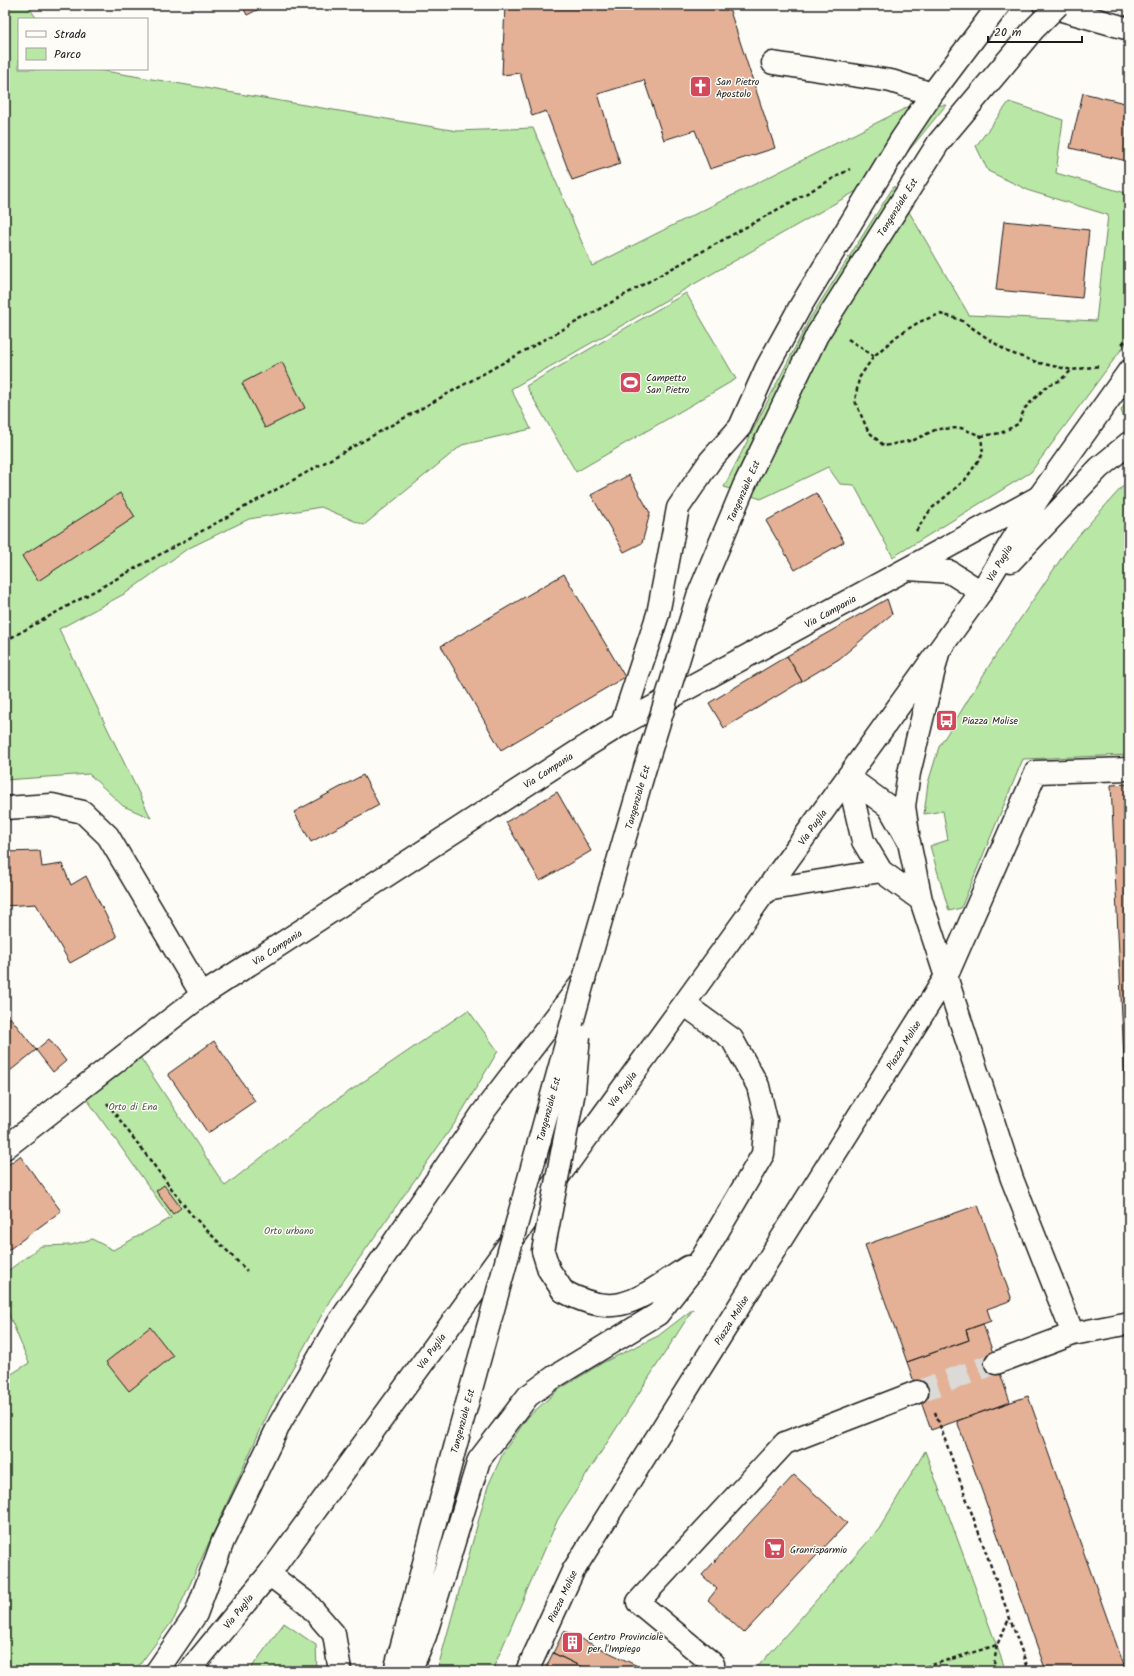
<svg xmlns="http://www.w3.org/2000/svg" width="1134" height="1676" font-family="Kalam,sans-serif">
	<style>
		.green { fill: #b9e7a5; stroke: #6a8260 }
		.building { fill: #e4b196; stroke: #1c1c1c }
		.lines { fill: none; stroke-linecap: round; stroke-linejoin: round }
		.minor-tunnel { stroke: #dbdad6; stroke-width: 22; stroke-dasharray: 22 11; stroke-linecap: butt }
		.minor-casing { stroke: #1c1c1c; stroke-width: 25 }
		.major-casing { stroke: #1c1c1c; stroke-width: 25 }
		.path { stroke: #1c1c1c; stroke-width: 2.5; stroke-dasharray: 4 3; stroke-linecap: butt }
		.minor { stroke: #fdfcf7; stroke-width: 22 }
		.major { stroke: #fdfcf7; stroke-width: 22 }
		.major-bridge-casing { stroke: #1c1c1c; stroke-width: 25; stroke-linecap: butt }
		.major-bridge { stroke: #fdfcf7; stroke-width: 22 }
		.labels { text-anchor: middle; stroke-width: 3; stroke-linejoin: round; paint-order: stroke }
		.poi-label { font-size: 10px; fill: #1c1c1c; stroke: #fdfcf7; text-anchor: start }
		.street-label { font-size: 10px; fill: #1c1c1c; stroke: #fdfcf7 }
		.park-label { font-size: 10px; fill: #4b5945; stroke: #fdfcf7 }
	</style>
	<rect width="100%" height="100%" fill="#fdfcf7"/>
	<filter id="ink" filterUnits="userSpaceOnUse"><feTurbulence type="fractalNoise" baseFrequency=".025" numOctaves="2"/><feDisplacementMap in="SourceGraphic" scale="8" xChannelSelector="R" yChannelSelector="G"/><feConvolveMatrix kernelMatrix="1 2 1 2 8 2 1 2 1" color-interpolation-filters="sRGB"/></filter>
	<g filter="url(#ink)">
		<path class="green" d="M 5,5 L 27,5 L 37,19 L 19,19 L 19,69 L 93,69 L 457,131 L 533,128 L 592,266 L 910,106 L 946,105 L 893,170 L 511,389 L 531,429 L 462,445 L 364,525 L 321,507 L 249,519 L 187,549 L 126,593 L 59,629 L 151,818 L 123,806 L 89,774 L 5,780 Z
			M 1009,102 L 1063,120 L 1056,173 L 1129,194 L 1129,339 L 1031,472 L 893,557 L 854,485 L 840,484 L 828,467 L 761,499 L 724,487 L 809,320 L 894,186 L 969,315 L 1096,321 L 1108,215 L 1030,191 L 988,171 L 976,146 Z
			M 686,293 L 736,379 L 576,472 L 526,386 Z
			M 1129,399 L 1129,416 L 1124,419 L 1121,410 Z
			M 1129,482 L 1129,755 L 1023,759 L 961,908 L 949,911 L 930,846 L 948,840 L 943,811 L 924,814 L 928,783 L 939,747 L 997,653 L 1071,544 L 1122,487 Z
			M 468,1010 L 498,1051 L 457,1120 L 330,1300 L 270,1409 L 174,1619 L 135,1671 L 5,1671 L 5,1378 L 29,1363 L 5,1305 L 5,1273 L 41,1246 L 71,1245 L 92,1239 L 113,1250 L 171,1218 L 86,1098 L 140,1057 L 225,1186 L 322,1110 Z
			M 693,1309 L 558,1519 L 492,1671 L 437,1671 L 488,1486 L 504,1451 L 528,1417 L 558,1390 L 604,1362 L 658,1336 Z
			M 925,1451 L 1006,1671 L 754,1671 L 879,1529 Z
			M 284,1623 L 316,1645 L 317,1671 L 249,1671 Z"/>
		<path class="building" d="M 242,5 L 267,5 L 247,15 Z
			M 501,5 L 728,5 L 775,148 L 710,169 L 695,130 L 664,140 L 644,80 L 598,94 L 620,164 L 572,180 L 546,111 L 532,116 L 520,73 L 502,75 L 505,6 Z
			M 1083,93 L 1129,104 L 1129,151 L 1127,161 L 1070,148 Z
			M 1004,221 L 1089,230 L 1082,298 L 996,290 Z
			M 282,362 L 305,408 L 265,428 L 242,383 Z
			M 629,475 L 650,513 L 642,543 L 624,552 L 591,495 Z
			M 120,493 L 135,517 L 38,581 L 22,556 Z
			M 816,493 L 844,542 L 795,570 L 766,521 Z
			M 564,574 L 625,677 L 501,750 L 441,646 Z
			M 887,599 L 892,614 L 839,659 L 802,681 L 787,656 Z
			M 787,656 L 802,681 L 724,728 L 709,703 Z
			M 363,775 L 379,805 L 311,842 L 294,812 Z
			M 1129,784 L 1129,1166 L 1111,785 Z
			M 557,792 L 591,851 L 540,881 L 506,822 Z
			M 40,851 L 42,867 L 62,864 L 71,885 L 86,876 L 117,937 L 70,963 L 36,904 L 5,906 L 5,852 Z
			M 5,1011 L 36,1050 L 5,1075 Z
			M 49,1039 L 66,1061 L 53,1072 L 36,1050 Z
			M 214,1041 L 255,1101 L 208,1133 L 168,1074 Z
			M 20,1156 L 61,1211 L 7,1251 L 5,1248 L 5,1167 Z
			M 164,1185 L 181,1208 L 173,1214 L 156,1191 Z
			M 978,1205 L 1012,1300 L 987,1309 L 991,1321 L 966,1330 L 969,1340 L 907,1362 L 865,1245 Z
			M 983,1324 L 1010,1402 L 931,1430 L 907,1362 L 969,1340 L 966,1330 Z
			M 150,1327 L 173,1356 L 129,1391 L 106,1362 Z
			M 1028,1396 L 1126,1671 L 1046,1671 L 957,1421 Z
			M 794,1475 L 847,1523 L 744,1633 L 708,1600 L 717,1589 L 702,1575 Z
			M 564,1631 L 648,1671 L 590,1671 L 553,1653 Z
			M 553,1653 L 590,1671 L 544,1671 Z"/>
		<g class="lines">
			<path class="minor-tunnel" d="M 917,1392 L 996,1363"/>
			<defs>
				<path id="minor" d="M 773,63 L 891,81 L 932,94
					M 909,569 L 950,572 L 981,592
					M 622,724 L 658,614 L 678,508 L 710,461 L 740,427 L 767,367 L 800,307 L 901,140 L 932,94 L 999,5
					M 848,777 L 889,807 L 909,842 L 921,900 L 1012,1179 L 1073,1334 L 1129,1323
					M 848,777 L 863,841 L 881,871 L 921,900
					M 5,808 L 52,805 L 83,812 L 108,836 L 202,995
					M 908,833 L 904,806 L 909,773 L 938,653
					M 766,890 L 881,871
					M 5,1148 L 202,995 L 580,750 L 622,724 L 1039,497
					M 996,1363 L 1073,1334
					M 527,1671 L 573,1571 L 947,975 L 1036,772 L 1129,769
					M 710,1671 L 713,1664 L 638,1602 L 785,1443 L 917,1392"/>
				<path id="major" d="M 1044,5 L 1129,29
					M 1011,561 L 1099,468 L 1129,443
					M 563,1291 C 619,1322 640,1297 688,1267
					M 269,1574 L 307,1603 L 334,1634 L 340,1671
					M 157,1671 L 196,1614 L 223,1541 L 280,1423 L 339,1322 L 484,1111 L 584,980
					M 189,1671 L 269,1574 L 684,1004 L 981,592 L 1039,497 L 1129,371
					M 395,1671 L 457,1440
					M 410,1671 L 425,1636 L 479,1460 L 528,1396 L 554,1377 L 658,1314 L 702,1258 L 763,1154 L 766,1120 L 758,1086 L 732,1039 L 684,1004"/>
			</defs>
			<use href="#minor" class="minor-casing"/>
			<use href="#major" class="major-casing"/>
			<path class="path" d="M 848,339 L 874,356
				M 1122,344 L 1129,337
				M 981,436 L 1001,433 L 1018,424 L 1025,408 L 1047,386 L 1059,381 L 1072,370
				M 916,531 L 931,509 L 965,480 L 983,454 L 981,436 L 961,428 L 937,429 L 914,440 L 884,446 L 868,431 L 855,401 L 859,378 L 874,356 L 897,336 L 919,322 L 940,314 L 959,319 L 1008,352 L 1039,363 L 1072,370 L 1099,366
				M 5,641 L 850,169
				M 107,1103 L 190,1213 L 247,1271
				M 935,1412 L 1029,1671
				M 912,1671 L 997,1645
				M 993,1671 L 997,1645 L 1009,1619"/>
			<use href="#minor" class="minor"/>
			<use href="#major" class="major"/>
			<defs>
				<path id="major-bridge" d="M 563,1291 L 549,1270 L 543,1251 L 574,1091 L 579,1036
					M 457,1440 L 584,979 L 644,771 L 698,596 L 744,486 L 817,335 L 939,142 L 1034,29 L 1058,5"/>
			</defs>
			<use href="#major-bridge" class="major-bridge-casing"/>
			<use href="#major-bridge" class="major-bridge"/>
		</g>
	</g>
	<defs>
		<symbol id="church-square" viewBox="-11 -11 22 22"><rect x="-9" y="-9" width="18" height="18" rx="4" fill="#d1495b" stroke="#fdfcf7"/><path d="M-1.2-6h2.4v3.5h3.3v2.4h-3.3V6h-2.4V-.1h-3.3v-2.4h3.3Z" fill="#fff"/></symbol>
		<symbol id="stadium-square" viewBox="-11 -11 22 22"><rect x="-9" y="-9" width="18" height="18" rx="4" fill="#d1495b" stroke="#fdfcf7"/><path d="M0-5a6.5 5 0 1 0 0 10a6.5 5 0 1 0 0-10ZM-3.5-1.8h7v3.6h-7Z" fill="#fff"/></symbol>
		<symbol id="bus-square" viewBox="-11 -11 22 22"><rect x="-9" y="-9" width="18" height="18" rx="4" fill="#d1495b" stroke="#fdfcf7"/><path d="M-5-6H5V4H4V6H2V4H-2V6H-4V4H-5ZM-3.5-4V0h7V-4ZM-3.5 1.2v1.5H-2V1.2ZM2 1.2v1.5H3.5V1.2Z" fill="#fff"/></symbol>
		<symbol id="supermarket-square" viewBox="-11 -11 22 22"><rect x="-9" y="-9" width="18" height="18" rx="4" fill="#d1495b" stroke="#fdfcf7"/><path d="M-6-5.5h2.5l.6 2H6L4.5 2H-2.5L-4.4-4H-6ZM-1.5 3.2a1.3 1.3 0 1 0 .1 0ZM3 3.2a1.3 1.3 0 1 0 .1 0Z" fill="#fff"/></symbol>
		<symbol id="building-square" viewBox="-11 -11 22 22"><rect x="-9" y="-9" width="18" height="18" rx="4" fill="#d1495b" stroke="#fdfcf7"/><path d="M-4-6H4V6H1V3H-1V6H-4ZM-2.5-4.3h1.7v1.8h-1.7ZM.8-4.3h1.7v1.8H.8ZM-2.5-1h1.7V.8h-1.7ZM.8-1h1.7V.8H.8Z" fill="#fff"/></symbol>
	</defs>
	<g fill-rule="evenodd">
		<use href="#church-square" x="688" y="74" width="25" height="25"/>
		<use href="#stadium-square" x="618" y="370" width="25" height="25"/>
		<use href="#bus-square" x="934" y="708" width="25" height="25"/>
		<use href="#supermarket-square" x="762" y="1536" width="25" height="25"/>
		<use href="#building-square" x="560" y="1630" width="25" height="25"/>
	</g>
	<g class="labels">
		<g class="poi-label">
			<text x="716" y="85">San Pietro<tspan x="716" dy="12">Apostolo</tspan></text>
			<text x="646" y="381">Campetto<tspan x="646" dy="12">San Pietro</tspan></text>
			<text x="962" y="724">Piazza Molise</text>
			<text x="790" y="1553">Granrisparmio</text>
			<text x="588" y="1640">Centro Provinciale<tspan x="588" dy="12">per l'Impiego</tspan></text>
		</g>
		<g class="street-label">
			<text transform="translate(897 207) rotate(-58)" y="4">Tangenziale Est</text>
			<text transform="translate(743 491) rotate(-66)" y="4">Tangenziale Est</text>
			<text transform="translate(999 563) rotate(-59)" y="4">Via Puglia</text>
			<text transform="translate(830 611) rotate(-29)" y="4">Via Campania</text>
			<text transform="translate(548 770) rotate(-33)" y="4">Via Campania</text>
			<text transform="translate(637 797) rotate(-74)" y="4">Tangenziale Est</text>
			<text transform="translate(812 827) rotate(-54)" y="4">Via Puglia</text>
			<text transform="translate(277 947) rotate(-33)" y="4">Via Campania</text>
			<text transform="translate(903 1045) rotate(-58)" y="4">Piazza Molise</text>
			<text transform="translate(622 1089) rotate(-54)" y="4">Via Puglia</text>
			<text transform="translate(548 1109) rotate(-75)" y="4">Tangenziale Est</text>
			<text transform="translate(731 1320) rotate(-58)" y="4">Piazza Molise</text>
			<text transform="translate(431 1351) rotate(-54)" y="4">Via Puglia</text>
			<text transform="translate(462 1421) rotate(-75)" y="4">Tangenziale Est</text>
			<text transform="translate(562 1596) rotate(-65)" y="4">Piazza Molise</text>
			<text transform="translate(238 1611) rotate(-51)" y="4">Via Puglia</text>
		</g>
		<g class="park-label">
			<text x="133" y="1110">Orto di Ena</text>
			<text x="289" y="1234">Orto urbano</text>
		</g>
	</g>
	<rect width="1134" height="1676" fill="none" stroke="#fdfcf7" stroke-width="20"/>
	<rect x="10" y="10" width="1114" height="1656" fill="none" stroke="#1c1c1c" stroke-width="1.5" filter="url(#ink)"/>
	<rect x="18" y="18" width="130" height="52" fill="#fdfcf7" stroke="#a3a29f"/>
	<rect x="26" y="31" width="20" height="6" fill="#fdfcf7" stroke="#a3a29f"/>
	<text x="54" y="38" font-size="12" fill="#1c1c1c">Strada</text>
	<rect x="26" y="48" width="20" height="12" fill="#b9e7a5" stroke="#a3a29f"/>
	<text x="54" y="58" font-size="12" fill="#1c1c1c">Parco</text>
	<path d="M988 36v6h94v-6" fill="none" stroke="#1c1c1c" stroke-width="2"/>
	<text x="994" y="36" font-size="12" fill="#1c1c1c" stroke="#fdfcf7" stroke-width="3" paint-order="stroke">20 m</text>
</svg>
